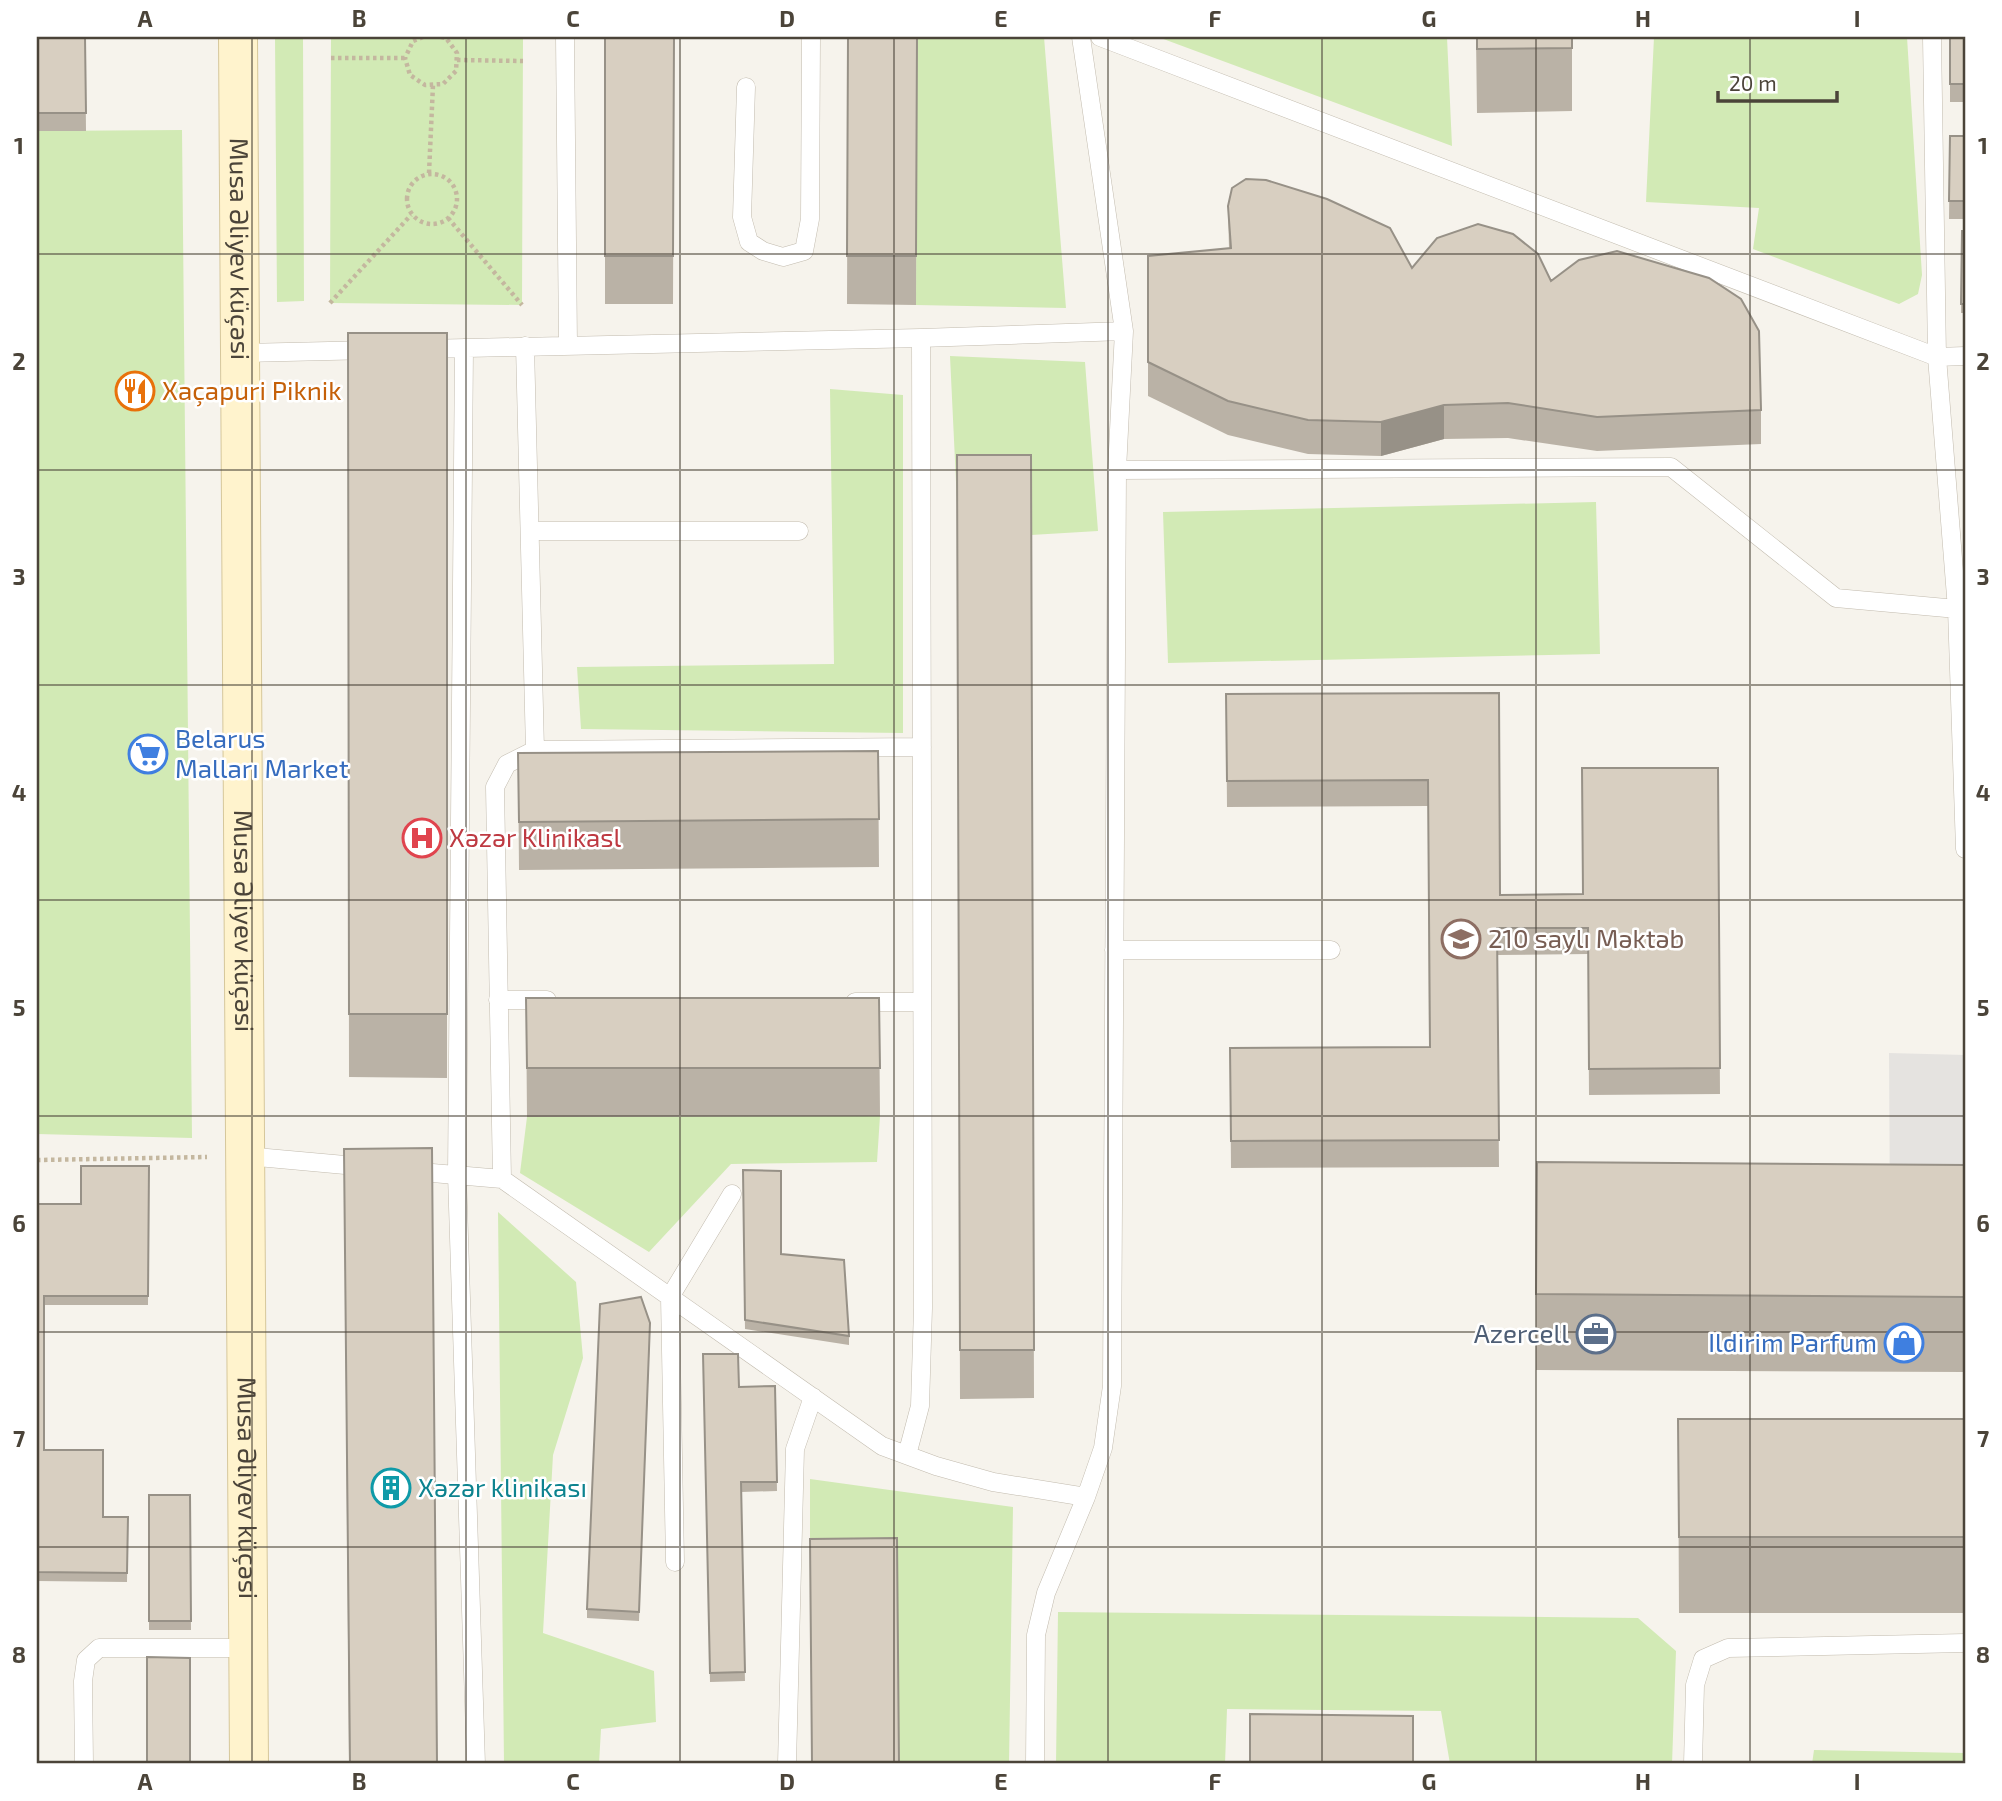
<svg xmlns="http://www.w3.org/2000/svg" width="2002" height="1801" font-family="'Exo 2',sans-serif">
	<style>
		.green { fill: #d2eab5 }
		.parking { fill: #e5e3e0 }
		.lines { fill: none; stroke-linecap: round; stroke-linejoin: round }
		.lane-casing { stroke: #c2bbae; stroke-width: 19 }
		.secondary-casing { stroke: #d6c79b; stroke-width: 40 }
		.path { stroke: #c4b79f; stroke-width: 4.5; stroke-dasharray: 3.5 3.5; stroke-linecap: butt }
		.lane { stroke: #fff; stroke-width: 18 }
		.secondary { stroke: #fff3cd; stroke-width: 38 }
		.wall { fill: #bab2a6 }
		.shaded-wall { fill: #979187 }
		.building { fill: #d8cfc1; stroke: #979187; stroke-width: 2 }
		.grid { fill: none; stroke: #4b4439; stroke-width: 2; stroke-opacity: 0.55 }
		.labels { text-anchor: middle; stroke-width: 5; stroke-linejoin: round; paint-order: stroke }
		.street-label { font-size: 26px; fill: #4b4439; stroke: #fff }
		.food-label { font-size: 26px; fill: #c56008; stroke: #fff; text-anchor: start }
		.shop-label { font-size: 26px; fill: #366cbe; stroke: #fff; text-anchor: start }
		.health-label { font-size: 26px; fill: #be3a42; stroke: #fff; text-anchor: start }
		.education-label { font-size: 26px; fill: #785e54; stroke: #fff; text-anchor: start }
		.service-label { font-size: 26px; fill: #4e5e75; stroke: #fff; text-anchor: end }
		.culture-label { font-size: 26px; fill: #0d838f; stroke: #fff; text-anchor: start }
		.neatline { fill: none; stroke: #4b4439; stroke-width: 2.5 }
		.grid-label { font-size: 23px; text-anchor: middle; font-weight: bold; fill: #4b4439 }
	</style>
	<rect width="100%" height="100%" fill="#f6f3ec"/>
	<path class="green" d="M 275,37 L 303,37 L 304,301 L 277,302 Z
		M 331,37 L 523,37 L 522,305 L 330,303 Z
		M 917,37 L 1044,37 L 1066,308 L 916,305 Z
		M 1158,37 L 1447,37 L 1452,146 Z
		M 1654,37 L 1907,37 L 1922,275 L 1918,294 L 1899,304 L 1753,249 L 1759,208 L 1646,202 Z
		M 182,130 L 192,1138 L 37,1134 L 37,131 Z
		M 950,356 L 1085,362 L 1098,531 L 1031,535 L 1031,503 L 957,503 Z
		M 830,389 L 903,395 L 903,733 L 581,729 L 577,667 L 834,664 Z
		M 1596,502 L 1600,654 L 1168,663 L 1163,512 Z
		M 880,1116 L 877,1162 L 731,1164 L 649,1252 L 520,1173 L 527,1117 Z
		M 498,1212 L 576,1282 L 583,1358 L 553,1455 L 543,1633 L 654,1671 L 656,1722 L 601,1729 L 599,1764 L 504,1764 Z
		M 810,1479 L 1013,1507 L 1009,1764 L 899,1764 L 810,1587 Z
		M 1058,1612 L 1638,1618 L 1676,1651 L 1672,1764 L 1450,1764 L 1441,1711 L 1227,1709 L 1225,1764 L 1056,1764 Z
		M 1814,1750 L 1965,1753 L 1965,1764 L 1812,1764 Z"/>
	<path class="parking" d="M 1889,1053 L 1965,1055 L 1965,1223 L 1890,1219 Z"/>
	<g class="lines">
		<defs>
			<path id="lane" d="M 565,37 L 568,346
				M 1100,37 L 1937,357 L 1965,356
				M 1932,37 L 1937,357 L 1957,609 L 1965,849
				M 746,87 L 742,217 L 749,242 L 763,251 L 783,257 L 804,251 L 810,219 L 811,37
				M 525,346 L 535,750
				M 464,348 L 457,1175 L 476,1764
				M 424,349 L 921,338 L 1124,331
				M 239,353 L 372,350
				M 1117,470 L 1671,467 L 1836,598 L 1957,609
				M 530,531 L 799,531
				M 1114,950 L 1331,950
				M 498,1000 L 547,1000
				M 855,1002 L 922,1002
				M 245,1156 L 367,1167
				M 409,1171 L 502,1179 L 882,1446 L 936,1466 L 993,1482 L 1086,1497
				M 502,1179 L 495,787 L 507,764 L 535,750 L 922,747
				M 907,1455 L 920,1406 L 923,1308 L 921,338
				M 675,1562 L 670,1297 L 732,1194
				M 84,1764 L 83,1681 L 86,1660 L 99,1648 L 249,1648
				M 787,1764 L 795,1449 L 813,1397
				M 1035,1764 L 1036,1635 L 1046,1593 L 1086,1497 L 1103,1448 L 1112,1386 L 1117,470 L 1124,331 L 1081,37
				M 1693,1764 L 1695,1685 L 1703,1659 L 1728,1648 L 1965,1643"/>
			<g id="secondary">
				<path id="s1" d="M 238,37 L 249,1764"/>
			</g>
		</defs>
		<use href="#lane" class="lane-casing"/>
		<use href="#secondary" class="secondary-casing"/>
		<path class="path" d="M 423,37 L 413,41 L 405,58 L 410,75 L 425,85 L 443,84 L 456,71 L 457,53 L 446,38 L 440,37
			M 331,58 L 405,58
			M 457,60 L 523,61
			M 429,173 L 433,85
			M407 199a25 25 0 1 1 50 0a25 25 0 1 1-50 0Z
			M 448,218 L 522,305
			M 330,303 L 411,215
			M 37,1160 L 207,1157"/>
		<use href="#lane" class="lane"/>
		<use href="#secondary" class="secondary"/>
	</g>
	<path class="wall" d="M 37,37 L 85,37 L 86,131 L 37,131 Z
		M 605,37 L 674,37 L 673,304 L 605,304 Z
		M 848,37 L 917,37 L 916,305 L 847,304 Z
		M 1476,37 L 1572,37 L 1572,111 L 1477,113 Z
		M 1950,37 L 1965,37 L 1965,102 L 1950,102 Z
		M 1950,136 L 1965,136 L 1965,219 L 1949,219 Z
		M 1228,206 L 1412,268 L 1551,281 L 1761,410 L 1761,444 L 1597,451 L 1508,438 L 1444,439 L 1381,456 L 1308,454 L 1228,435 L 1148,396 L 1148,362 L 1229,249 Z
		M 1962,231 L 1965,231 L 1965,313 L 1961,313 Z
		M 348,333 L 447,333 L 447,1078 L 349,1077 Z
		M 957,455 L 1031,455 L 1034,1398 L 960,1399 Z
		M 1499,693 L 1500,895 L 1583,894 L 1718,768 L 1720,1094 L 1589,1095 L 1588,954 L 1497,955 L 1499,1167 L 1231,1168 L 1230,1048 L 1429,1047 L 1428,806 L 1227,807 L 1226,694 Z
		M 878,751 L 879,867 L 519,870 L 518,753 Z
		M 526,998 L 879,998 L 880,1116 L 527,1117 Z
		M 344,1149 L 437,1764 L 349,1764 Z
		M 1537,1162 L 1965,1165 L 1965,1372 L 1536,1370 Z
		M 149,1166 L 148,1305 L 44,1305 L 44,1450 L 103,1517 L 128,1517 L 127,1582 L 37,1581 L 37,1204 L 81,1204 Z
		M 743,1170 L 781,1254 L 849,1336 L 849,1345 L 745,1329 Z
		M 650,1332 L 639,1621 L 587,1618 L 587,1609 Z
		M 703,1354 L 739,1387 L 775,1386 L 777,1491 L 741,1492 L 745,1681 L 710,1682 Z
		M 1678,1419 L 1964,1419 L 1964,1613 L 1679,1613 Z
		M 149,1495 L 190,1495 L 191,1630 L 149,1630 Z"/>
	<path class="shaded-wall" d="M 1444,405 L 1444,439 L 1381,456 L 1381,422 Z"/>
	<path class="building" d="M 37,37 L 85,37 L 86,113 L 37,113 Z
		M 605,37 L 674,37 L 673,256 L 605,256 Z
		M 848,37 L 917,37 L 916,256 L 847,256 Z
		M 1477,37 L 1572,37 L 1572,48 L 1477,49 Z
		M 1950,37 L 1965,37 L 1965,84 L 1950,84 Z
		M 1950,136 L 1965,136 L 1965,201 L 1949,201 Z
		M 1246,179 L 1266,180 L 1327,199 L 1390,228 L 1412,268 L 1437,238 L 1478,224 L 1513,234 L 1538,254 L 1551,281 L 1579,260 L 1617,251 L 1709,278 L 1741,299 L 1759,331 L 1761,410 L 1597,417 L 1508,403 L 1444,405 L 1381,422 L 1308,420 L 1228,401 L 1148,362 L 1148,256 L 1231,248 L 1228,206 L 1232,188 Z
		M 1962,231 L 1965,231 L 1965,304 L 1961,304 Z
		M 348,333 L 447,333 L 447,1014 L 349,1014 Z
		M 957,455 L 1031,455 L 1034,1350 L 960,1350 Z
		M 1499,693 L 1500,895 L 1583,894 L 1582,768 L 1718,768 L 1720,1068 L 1589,1069 L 1588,928 L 1497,928 L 1499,1140 L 1231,1141 L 1230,1048 L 1430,1047 L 1428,780 L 1227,781 L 1226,694 Z
		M 878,751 L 879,819 L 519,822 L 518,753 Z
		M 526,998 L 879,998 L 880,1068 L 527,1068 Z
		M 432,1148 L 437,1764 L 350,1764 L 344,1149 Z
		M 1537,1162 L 1965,1165 L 1965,1297 L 1536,1294 Z
		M 81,1166 L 149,1166 L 148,1296 L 44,1296 L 44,1450 L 103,1450 L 103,1517 L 128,1517 L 127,1573 L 37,1572 L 37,1204 L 81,1204 Z
		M 743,1170 L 781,1171 L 781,1254 L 844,1260 L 849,1336 L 745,1320 Z
		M 641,1297 L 650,1323 L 639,1612 L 587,1609 L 600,1304 Z
		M 703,1354 L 738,1354 L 739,1387 L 775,1386 L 777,1482 L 741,1482 L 745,1672 L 710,1673 Z
		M 1678,1419 L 1964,1419 L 1964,1537 L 1679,1537 Z
		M 149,1495 L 190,1495 L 191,1621 L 149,1621 Z
		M 897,1538 L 899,1764 L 812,1764 L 810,1539 Z
		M 147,1657 L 190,1658 L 190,1764 L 147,1764 Z
		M 1250,1714 L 1413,1716 L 1413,1764 L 1250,1764 Z"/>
	<path class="grid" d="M 252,37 L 252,1764M 466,37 L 466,1764M 680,37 L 680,1764M 894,37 L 894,1764M 1108,37 L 1108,1764M 1322,37 L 1322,1764M 1536,37 L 1536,1764M 1750,37 L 1750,1764M 37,254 L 1965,254M 37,470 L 1965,470M 37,685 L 1965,685M 37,900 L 1965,900M 37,1116 L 1965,1116M 37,1332 L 1965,1332M 37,1547 L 1965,1547"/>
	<defs>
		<symbol id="restaurant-ring" viewBox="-11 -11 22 22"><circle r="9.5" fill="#fff" stroke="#e8710a" stroke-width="1.5"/><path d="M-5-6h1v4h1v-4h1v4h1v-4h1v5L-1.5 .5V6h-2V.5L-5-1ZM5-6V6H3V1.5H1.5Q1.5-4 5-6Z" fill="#e8710a"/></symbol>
		<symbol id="supermarket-ring" viewBox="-11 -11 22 22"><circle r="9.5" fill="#fff" stroke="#3f7fe0" stroke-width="1.5"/><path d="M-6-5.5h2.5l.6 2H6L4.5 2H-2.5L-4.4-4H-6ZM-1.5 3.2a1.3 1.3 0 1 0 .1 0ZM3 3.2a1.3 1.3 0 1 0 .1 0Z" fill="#3f7fe0"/></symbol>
		<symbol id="hospital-ring" viewBox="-11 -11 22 22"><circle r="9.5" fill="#fff" stroke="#e0444e" stroke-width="1.5"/><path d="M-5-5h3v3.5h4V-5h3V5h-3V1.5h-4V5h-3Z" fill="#e0444e"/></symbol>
		<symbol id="school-ring" viewBox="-11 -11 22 22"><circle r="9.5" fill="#fff" stroke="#8d6e63" stroke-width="1.5"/><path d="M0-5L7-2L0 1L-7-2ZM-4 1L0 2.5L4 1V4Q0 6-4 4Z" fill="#8d6e63"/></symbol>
		<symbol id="office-ring" viewBox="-11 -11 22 22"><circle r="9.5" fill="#fff" stroke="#5c6f8a" stroke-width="1.5"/><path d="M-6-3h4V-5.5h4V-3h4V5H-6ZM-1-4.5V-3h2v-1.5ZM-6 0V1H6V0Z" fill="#5c6f8a"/></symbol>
		<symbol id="shop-ring" viewBox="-11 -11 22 22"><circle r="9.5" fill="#fff" stroke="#3f7fe0" stroke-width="1.5"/><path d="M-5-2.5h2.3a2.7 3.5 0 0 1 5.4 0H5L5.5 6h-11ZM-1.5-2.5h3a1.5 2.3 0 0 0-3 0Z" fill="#3f7fe0"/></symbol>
		<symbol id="building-ring" viewBox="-11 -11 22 22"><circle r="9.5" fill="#fff" stroke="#0f9aa8" stroke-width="1.5"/><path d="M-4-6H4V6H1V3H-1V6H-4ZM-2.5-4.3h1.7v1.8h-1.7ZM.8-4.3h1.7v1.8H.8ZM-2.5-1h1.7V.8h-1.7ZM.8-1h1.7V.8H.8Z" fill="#0f9aa8"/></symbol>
	</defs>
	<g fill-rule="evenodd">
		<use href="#restaurant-ring" x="113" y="369" width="44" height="44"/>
		<use href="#supermarket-ring" x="126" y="732" width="44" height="44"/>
		<use href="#hospital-ring" x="400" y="816" width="44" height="44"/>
		<use href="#school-ring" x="1439" y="917" width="44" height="44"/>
		<use href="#office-ring" x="1574" y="1312" width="44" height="44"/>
		<use href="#shop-ring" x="1882" y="1321" width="44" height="44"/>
		<use href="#building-ring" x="369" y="1466" width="44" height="44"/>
	</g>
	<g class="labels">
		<g class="street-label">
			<text dy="9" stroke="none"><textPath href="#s1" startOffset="212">Musa Əliyev küçəsi</textPath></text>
			<text dy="9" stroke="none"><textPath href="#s1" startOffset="884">Musa Əliyev küçəsi</textPath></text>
			<text dy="9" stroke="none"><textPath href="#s1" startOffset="1451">Musa Əliyev küçəsi</textPath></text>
		</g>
		<g class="food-label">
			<text x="162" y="400">Xaçapuri Piknik</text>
		</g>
		<g class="shop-label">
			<text x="175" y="748">Belarus<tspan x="175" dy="30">Malları Market</tspan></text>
			<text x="1877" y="1352" text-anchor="end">Ildirim Parfum</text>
		</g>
		<g class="health-label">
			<text x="449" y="847">Xəzər Klinikasl</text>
		</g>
		<g class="education-label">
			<text x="1488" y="948">210 saylı Məktəb</text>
		</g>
		<g class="service-label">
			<text x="1569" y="1343">Azercell</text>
		</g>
		<g class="culture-label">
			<text x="418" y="1497">Xəzər klinikası</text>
		</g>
	</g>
	<rect width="2002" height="1801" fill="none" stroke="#ffffff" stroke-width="77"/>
	<path d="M1718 91v10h119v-10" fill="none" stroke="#4b4439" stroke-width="3.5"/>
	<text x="1729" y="91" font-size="21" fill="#4b4439" stroke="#ffffff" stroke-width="5" paint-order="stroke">20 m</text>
	<rect x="38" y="38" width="1926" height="1724" class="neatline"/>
	<g class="grid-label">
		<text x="145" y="27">A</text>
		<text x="359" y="27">B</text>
		<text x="573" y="27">C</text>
		<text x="787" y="27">D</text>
		<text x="1001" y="27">E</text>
		<text x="1215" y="27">F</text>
		<text x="1429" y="27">G</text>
		<text x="1643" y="27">H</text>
		<text x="1857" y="27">I</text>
		<text x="19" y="154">1</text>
		<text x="1983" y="154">1</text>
		<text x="19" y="370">2</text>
		<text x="1983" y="370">2</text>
		<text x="19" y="585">3</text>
		<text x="1983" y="585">3</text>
		<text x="19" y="801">4</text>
		<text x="1983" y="801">4</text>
		<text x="19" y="1016">5</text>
		<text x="1983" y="1016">5</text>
		<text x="19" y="1232">6</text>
		<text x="1983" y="1232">6</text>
		<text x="19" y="1447">7</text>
		<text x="1983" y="1447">7</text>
		<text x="19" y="1663">8</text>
		<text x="1983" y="1663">8</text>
		<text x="145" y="1790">A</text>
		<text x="359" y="1790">B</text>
		<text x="573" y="1790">C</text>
		<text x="787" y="1790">D</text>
		<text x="1001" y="1790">E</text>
		<text x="1215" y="1790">F</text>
		<text x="1429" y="1790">G</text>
		<text x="1643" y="1790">H</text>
		<text x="1857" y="1790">I</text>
	</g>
</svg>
